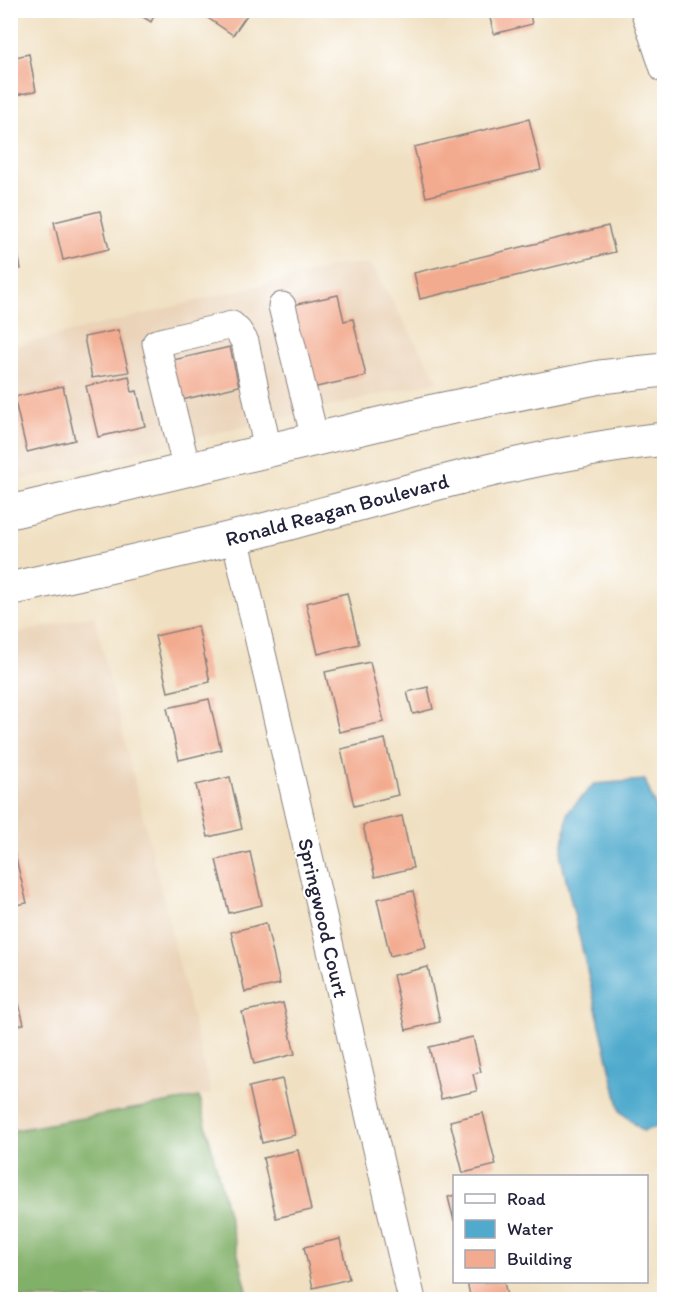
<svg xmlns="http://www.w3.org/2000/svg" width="675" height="1310" font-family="Itim,sans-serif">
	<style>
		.built { fill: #ead3b8 }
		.forest { fill: #81b069; stroke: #526952; stroke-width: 1.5 }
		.water { fill: #4faacd; stroke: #386684; stroke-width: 1.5 }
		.building { fill: #f3ab8f }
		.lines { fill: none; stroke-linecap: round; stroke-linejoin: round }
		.minor-casing { stroke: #89817e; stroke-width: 29 }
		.major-casing { stroke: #89817e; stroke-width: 35 }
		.minor { stroke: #fff; stroke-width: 27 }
		.major { stroke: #fff; stroke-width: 33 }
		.labels { text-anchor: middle; stroke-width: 4.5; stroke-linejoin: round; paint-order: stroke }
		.street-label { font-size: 21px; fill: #22223b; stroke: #fff }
	</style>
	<rect width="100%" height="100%" fill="#fff"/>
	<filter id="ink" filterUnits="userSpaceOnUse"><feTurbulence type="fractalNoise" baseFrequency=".0167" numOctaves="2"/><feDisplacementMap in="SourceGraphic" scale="12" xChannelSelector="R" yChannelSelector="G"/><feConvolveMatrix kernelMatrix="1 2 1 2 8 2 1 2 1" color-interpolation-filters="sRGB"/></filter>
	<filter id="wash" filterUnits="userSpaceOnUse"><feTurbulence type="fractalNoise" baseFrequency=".008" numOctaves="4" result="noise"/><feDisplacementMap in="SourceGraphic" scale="24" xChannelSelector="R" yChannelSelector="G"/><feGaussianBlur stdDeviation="1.35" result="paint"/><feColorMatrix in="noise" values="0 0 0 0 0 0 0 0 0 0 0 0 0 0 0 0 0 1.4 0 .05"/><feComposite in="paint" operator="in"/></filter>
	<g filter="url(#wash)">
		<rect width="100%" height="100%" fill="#f0e0c1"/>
		<path class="built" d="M 371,264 L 438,381 L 11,482 L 10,347 L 341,265 Z
			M 94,615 L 211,1094 L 11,1131 L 10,635 Z"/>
		<path class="forest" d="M 199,1097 L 249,1299 L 11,1299 L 11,1131 Z"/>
		<path class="water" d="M 645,780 L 664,829 L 664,1125 L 643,1131 L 620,1111 L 561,858 L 568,812 L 594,784 Z"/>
		<g id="blocks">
			<path class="building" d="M 132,10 L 157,10 L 151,22 Z
				M 196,10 L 247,10 L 249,12 L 233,35 Z
				M 488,10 L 529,10 L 532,24 L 494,34 Z
				M 10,54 L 12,58 L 29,54 L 36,91 L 10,96 Z
				M 529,119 L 541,170 L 426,197 L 414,147 Z
				M 100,211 L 109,249 L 63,260 L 54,222 Z
				M 608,226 L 615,252 L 420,299 L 414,273 Z
				M 10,237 L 15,237 L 21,269 L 10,271 Z
				M 338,295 L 344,321 L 353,319 L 366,376 L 312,388 L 293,305 Z
				M 118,330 L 129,372 L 92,378 L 84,337 Z
				M 230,347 L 239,386 L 178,401 L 169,361 Z
				M 129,376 L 132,392 L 137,391 L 145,426 L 98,437 L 86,386 Z
				M 63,386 L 75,440 L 27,452 L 14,397 Z
				M 347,593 L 359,644 L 318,654 L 306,603 Z
				M 198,626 L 210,682 L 168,692 L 155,636 Z
				M 370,662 L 384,722 L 339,732 L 325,672 Z
				M 428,687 L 433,709 L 413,714 L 407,692 Z
				M 209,699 L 221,750 L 179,760 L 167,708 Z
				M 385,739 L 398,795 L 354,806 L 341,749 Z
				M 230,777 L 242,829 L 208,837 L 196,785 Z
				M 402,816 L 413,868 L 375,877 L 363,825 Z
				M 10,835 L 27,903 L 10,906 Z
				M 250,852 L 262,905 L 229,913 L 216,860 Z
				M 413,891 L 426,947 L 390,956 L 377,899 Z
				M 266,923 L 280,984 L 245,992 L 231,932 Z
				M 428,967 L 440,1022 L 406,1030 L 393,975 Z
				M 10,968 L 24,1024 L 10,1027 Z
				M 283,1003 L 295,1054 L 254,1064 L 242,1012 Z
				M 473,1037 L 481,1072 L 473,1074 L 477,1091 L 441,1099 L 429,1047 Z
				M 282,1079 L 295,1135 L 262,1143 L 249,1087 Z
				M 483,1113 L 496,1165 L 463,1173 L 450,1121 Z
				M 298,1150 L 311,1210 L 276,1218 L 263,1158 Z
				M 454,1195 L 454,1221 L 448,1197 Z
				M 340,1239 L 349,1279 L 313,1288 L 304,1247 Z
				M 467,1282 L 504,1282 L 508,1300 L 471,1300 Z"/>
		</g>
	</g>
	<g filter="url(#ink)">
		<use href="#blocks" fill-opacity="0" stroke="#89817e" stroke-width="1.5"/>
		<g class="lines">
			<defs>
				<path id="minor" d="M 644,10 L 664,69
					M 282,306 L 315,439
					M 187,470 L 156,343 L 232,325 L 238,331 L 245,342 L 268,451
					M 235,537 L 412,1300"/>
				<path id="major" d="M 10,512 L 429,412 L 600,377 L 664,370
					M 10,589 C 97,569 185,551 271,528 C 401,493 531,454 664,439"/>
			</defs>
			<use href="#minor" class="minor-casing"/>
			<use href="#major" class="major-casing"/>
			<use href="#minor" class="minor"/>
			<use href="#major" class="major"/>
		</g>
	</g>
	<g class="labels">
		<g class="street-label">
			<text transform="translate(337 510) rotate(-15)" y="7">Ronald Reagan Boulevard</text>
			<text transform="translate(323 918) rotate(77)" y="7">Springwood Court</text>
		</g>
	</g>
	<rect width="675" height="1310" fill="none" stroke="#fff" stroke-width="36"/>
	<rect x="453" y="1175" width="195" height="108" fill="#ffffff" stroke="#a7a7b1" stroke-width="1.5"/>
	<rect x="465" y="1194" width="30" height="9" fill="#ffffff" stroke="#a7a7b1" stroke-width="1.5"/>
	<text x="507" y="1205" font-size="18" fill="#22223b">Road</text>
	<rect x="465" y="1220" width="30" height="18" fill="#4faacd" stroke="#a7a7b1" stroke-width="1.5"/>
	<text x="507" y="1235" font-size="18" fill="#22223b">Water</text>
	<rect x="465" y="1250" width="30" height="18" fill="#f3ab8f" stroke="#a7a7b1" stroke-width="1.5"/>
	<text x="507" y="1265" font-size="18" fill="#22223b">Building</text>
</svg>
